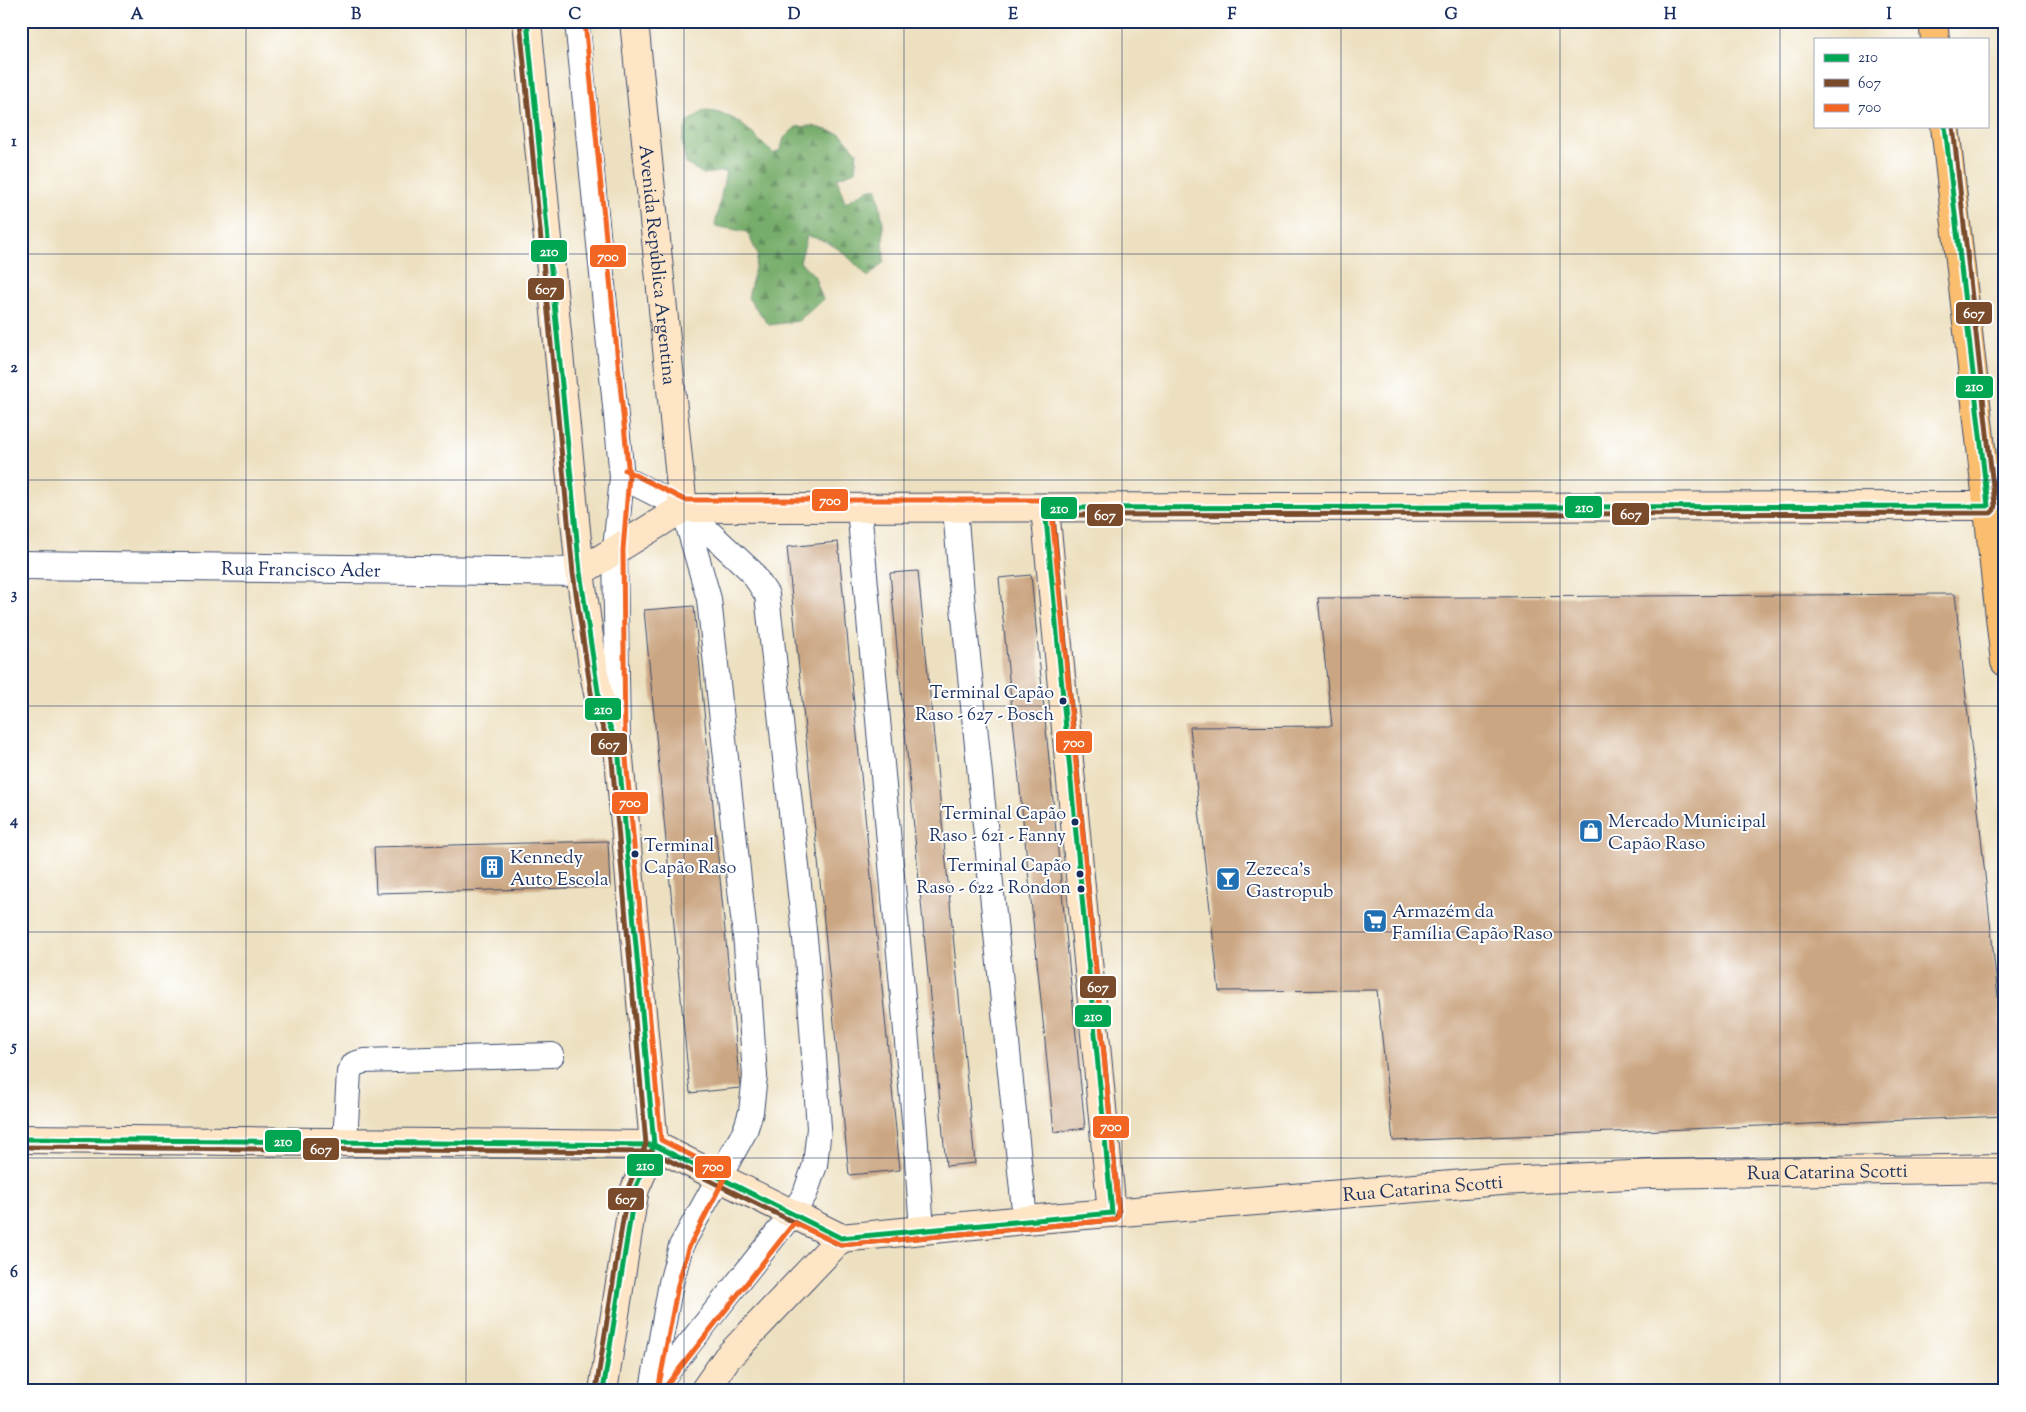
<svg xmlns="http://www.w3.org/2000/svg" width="2026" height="1412" font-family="'Sorts Mill Goudy',serif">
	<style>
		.forest { fill: url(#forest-firs); stroke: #496e64 }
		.building { fill: #cba682 }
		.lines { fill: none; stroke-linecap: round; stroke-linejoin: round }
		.lane-casing { stroke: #3a4a6d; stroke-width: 26 }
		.street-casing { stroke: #3a4a6d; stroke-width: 30 }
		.secondary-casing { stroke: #3a4a6d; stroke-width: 30 }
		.primary-casing { stroke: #3a4a6d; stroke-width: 30 }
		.lane { stroke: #fff; stroke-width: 24 }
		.street { stroke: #fff; stroke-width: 28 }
		.secondary { stroke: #fde5c5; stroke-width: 28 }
		.primary { stroke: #fabe6e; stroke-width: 28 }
		.bus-1-casing { stroke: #fff; stroke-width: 9 }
		.bus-2-casing { stroke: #fff; stroke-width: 9 }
		.bus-3-casing { stroke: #fff; stroke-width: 9 }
		.bus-1 { stroke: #00a651; stroke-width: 5 }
		.bus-2 { stroke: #7a4b2a; stroke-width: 5 }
		.bus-3 { stroke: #f26522; stroke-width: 5 }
		.grid { fill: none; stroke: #1b2f5e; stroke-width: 1; stroke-opacity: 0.55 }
		.bus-dot { fill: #1b2f5e; stroke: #fff; stroke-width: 2 }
		.labels { text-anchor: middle; stroke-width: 4; stroke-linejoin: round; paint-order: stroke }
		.bus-label { font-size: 18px; fill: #1b2f5e; stroke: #fff; text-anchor: end }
		.street-label { font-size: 19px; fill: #1b2f5e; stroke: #fff }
		.poi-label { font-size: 19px; fill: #1b2f5e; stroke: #fff; text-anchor: start }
		.line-badge { stroke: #fff; stroke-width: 2 }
		.badge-label { font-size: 14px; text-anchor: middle; font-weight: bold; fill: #fff }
		.neatline { fill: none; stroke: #1b2f5e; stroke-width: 2 }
		.grid-label { font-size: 16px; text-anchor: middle; font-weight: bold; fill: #1b2f5e }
	</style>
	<defs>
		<pattern id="forest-firs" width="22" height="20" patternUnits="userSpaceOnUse" patternTransform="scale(1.25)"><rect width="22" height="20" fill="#77ad6b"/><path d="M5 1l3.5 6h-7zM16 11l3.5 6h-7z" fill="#618d5b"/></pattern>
	</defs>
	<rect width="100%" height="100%" fill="#fff"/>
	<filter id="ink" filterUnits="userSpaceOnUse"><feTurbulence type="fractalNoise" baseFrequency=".02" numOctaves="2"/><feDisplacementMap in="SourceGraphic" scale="10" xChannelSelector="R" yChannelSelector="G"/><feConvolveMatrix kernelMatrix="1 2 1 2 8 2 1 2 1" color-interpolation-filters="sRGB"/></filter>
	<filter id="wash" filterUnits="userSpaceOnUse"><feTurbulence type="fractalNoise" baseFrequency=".0096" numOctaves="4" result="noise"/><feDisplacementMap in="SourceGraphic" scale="20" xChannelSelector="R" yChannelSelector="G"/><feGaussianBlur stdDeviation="1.12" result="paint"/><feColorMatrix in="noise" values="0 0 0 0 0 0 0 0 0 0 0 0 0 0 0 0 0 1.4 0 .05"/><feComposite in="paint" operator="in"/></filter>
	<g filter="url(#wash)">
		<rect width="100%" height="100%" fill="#ede0c0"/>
		<path class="forest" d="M 703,111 C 738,111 751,135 774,154 L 781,149 L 784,138 L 796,127 L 812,126 L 841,134 L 857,152 L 855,171 L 837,178 L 845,203 L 867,190 L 877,188 L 883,223 L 884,262 L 868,277 C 849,257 835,241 807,236 L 800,262 L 814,275 L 823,300 L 798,321 L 769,325 L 748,298 L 758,255 L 747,232 L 715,226 L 726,171 L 704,174 L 686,164 L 682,141 L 687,123 Z"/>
		<g id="blocks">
			<path class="building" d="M 838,542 L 900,1170 L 849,1175 L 787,547 Z
				M 918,571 L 975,1163 L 946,1166 L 890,573 Z
				M 1031,575 L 1085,1128 L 1054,1132 L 999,578 Z
				M 1955,594 L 2005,1062 L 2005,1116 L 1393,1141 L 1377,990 L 1219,991 L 1190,727 L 1332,726 L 1318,598 Z
				M 694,606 L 740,1088 L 690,1093 L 644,610 Z
				M 608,841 L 610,887 L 376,893 L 374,847 Z"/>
		</g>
	</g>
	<g filter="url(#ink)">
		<use href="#blocks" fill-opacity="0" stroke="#3a4a6d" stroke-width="1"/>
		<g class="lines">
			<defs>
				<path id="lane" d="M 577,21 L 622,477 L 615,550 L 618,739
					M 622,477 L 683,508 L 751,571 L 767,595 L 807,957 L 819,1128 L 815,1165 L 805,1194 L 792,1214 L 652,1391
					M 859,508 L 915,1131 L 922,1230
					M 955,508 L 963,607 L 1025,1220
					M 345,1142 L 349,1072 L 354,1064 L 364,1061 L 552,1055
					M 652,1389 L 671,1283 L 681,1246 L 745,1131 L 751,1112 L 755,1076 L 746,945 L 709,599 L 683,508"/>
				<g id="street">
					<path id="s1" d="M 21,565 L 580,572"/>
				</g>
				<g id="secondary">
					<path d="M 527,21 L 580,572 L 594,673 L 599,698 L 618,747 L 654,1145 L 635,1189 L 632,1206 L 603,1391"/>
					<path id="s2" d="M 634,21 L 683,508"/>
					<path d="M 683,508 L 1988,506"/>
					<path d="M 1045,508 L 1112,1213"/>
					<path d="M 580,572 L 683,508"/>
					<path d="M 21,1139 L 654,1145 L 841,1238"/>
					<path id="s3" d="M 841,1238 L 1025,1220 L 1501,1181 L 1651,1174 L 2005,1168"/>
					<path d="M 704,1391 L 727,1358 L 841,1238"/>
				</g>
				<path id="primary" d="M 1933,21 L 1935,39
					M 1945,126 L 2005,662"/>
			</defs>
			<use href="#lane" class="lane-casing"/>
			<use href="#street" class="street-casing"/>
			<use href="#secondary" class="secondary-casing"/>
			<use href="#primary" class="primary-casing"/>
			<use href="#lane" class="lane"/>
			<use href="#street" class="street"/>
			<use href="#secondary" class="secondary"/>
			<use href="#primary" class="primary"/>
			<defs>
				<path id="bus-1" d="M 527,21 L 580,572 L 599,698 L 618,747 L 654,1145 L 635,1189 L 603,1391
					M 21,1139 L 654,1145 L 841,1238 L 1112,1213 L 1045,508 L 1988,506 L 1945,126"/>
				<path id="bus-2" d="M 520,22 L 573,573 L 592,699 L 611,749 L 646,1144 L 628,1188 L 596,1390
					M 21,1147 L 652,1152 L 840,1245 L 1115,1220 L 1119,1212 L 1053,515 L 1991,513 L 1994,510 L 1995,505 L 1953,126"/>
				<path id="bus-3" d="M 585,21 L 629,476 L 623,550 L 625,747 L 661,1140 L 722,1171 L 725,1177 L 688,1249 L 678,1285 L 659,1385
					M 625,470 L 685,500 L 1045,500 L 1051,504 L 1119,1213 L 1118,1218 L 1113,1220 L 841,1245 L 794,1223 L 662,1391"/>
			</defs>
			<use href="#bus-1" class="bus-1-casing"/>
			<use href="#bus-2" class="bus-2-casing"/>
			<use href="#bus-3" class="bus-3-casing"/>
			<use href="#bus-1" class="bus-1"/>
			<use href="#bus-2" class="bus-2"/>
			<use href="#bus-3" class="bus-3"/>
		</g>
	</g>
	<path class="grid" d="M 246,21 L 246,1391M 466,21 L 466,1391M 684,21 L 684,1391M 904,21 L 904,1391M 1122,21 L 1122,1391M 1341,21 L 1341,1391M 1560,21 L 1560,1391M 1780,21 L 1780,1391M 21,254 L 2005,254M 21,480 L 2005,480M 21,706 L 2005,706M 21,932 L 2005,932M 21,1158 L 2005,1158"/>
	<defs>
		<symbol id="shop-square" viewBox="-11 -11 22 22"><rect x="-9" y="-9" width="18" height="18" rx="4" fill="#1f6fb2" stroke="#fff"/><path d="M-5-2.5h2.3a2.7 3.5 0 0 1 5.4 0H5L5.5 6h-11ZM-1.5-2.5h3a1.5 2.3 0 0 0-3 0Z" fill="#fff"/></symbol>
		<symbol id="building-square" viewBox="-11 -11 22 22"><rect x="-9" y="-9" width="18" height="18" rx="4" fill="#1f6fb2" stroke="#fff"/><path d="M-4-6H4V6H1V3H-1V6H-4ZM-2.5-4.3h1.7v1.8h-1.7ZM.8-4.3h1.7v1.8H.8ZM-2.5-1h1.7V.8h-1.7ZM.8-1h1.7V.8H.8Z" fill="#fff"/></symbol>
		<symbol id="bar-square" viewBox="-11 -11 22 22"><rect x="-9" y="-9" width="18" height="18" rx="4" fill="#1f6fb2" stroke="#fff"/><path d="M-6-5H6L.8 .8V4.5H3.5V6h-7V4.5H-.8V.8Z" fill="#fff"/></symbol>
		<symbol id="supermarket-square" viewBox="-11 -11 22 22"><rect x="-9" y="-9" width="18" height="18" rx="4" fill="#1f6fb2" stroke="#fff"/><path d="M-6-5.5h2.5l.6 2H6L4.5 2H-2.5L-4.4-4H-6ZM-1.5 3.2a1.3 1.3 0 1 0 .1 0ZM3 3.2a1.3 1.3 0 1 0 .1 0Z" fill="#fff"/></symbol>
	</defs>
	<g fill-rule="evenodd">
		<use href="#shop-square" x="1577" y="817" width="28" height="28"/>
		<use href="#building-square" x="478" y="853" width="28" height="28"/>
		<use href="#bar-square" x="1214" y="865" width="28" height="28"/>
		<use href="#supermarket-square" x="1361" y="907" width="28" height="28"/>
	</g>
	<g class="bus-dot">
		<circle cx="1063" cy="701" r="4.5"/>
		<circle cx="1075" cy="822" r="4.5"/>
		<circle cx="635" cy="854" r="4.5"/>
		<circle cx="1080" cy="874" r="4.5"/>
		<circle cx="1081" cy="889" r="4.5"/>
	</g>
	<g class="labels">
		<g class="bus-label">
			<text x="1054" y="698">Terminal Capão<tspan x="1054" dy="22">Raso - 627 - Bosch</tspan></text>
			<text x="1066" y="819">Terminal Capão<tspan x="1066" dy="22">Raso - 621 - Fanny</tspan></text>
			<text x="644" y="851" text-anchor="start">Terminal<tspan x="644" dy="22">Capão Raso</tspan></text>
			<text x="1071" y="871">Terminal Capão<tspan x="1071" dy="22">Raso - 622 - Rondon</tspan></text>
		</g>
		<g class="street-label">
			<text dy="7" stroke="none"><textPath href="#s2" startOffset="245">Avenida República Argentina</textPath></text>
			<text dy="7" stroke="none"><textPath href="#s1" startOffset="280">Rua Francisco Ader</textPath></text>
			<text dy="7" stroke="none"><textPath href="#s3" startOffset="989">Rua Catarina Scotti</textPath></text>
			<text dy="7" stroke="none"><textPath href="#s3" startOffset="584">Rua Catarina Scotti</textPath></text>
		</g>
		<g class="poi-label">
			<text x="1608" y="827">Mercado Municipal<tspan x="1608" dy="22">Capão Raso</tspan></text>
			<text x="510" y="863">Kennedy<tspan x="510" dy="22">Auto Escola</tspan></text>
			<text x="1246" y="875">Zezeca's<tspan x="1246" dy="22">Gastropub</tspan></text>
			<text x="1392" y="917">Armazém da<tspan x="1392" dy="22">Família Capão Raso</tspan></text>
		</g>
	</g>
	<g class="line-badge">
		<rect x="530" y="239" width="38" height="24" rx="5" fill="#00a651"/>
		<rect x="589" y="244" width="38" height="24" rx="5" fill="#f26522"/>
		<rect x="527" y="277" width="38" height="24" rx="5" fill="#7a4b2a"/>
		<rect x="1955" y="301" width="38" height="24" rx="5" fill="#7a4b2a"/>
		<rect x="1955" y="375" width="39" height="24" rx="5" fill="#00a651"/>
		<rect x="811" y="488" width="38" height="24" rx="5" fill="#f26522"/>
		<rect x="1564" y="495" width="39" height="24" rx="5" fill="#00a651"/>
		<rect x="1040" y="496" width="38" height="24" rx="5" fill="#00a651"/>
		<rect x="1611" y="502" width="39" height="24" rx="5" fill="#7a4b2a"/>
		<rect x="1086" y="503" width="38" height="24" rx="5" fill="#7a4b2a"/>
		<rect x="584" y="697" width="38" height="24" rx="5" fill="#00a651"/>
		<rect x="1055" y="730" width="38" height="24" rx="5" fill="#f26522"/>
		<rect x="590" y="732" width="38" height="24" rx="5" fill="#7a4b2a"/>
		<rect x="611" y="791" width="38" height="24" rx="5" fill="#f26522"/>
		<rect x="1079" y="975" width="38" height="24" rx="5" fill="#7a4b2a"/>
		<rect x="1074" y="1004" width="38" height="24" rx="5" fill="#00a651"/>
		<rect x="1092" y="1115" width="38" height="24" rx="5" fill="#f26522"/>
		<rect x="264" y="1129" width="38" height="24" rx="5" fill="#00a651"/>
		<rect x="302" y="1137" width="38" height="24" rx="5" fill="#7a4b2a"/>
		<rect x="626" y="1153" width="38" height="24" rx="5" fill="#00a651"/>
		<rect x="694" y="1155" width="38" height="24" rx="5" fill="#f26522"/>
		<rect x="607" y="1187" width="38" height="24" rx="5" fill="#7a4b2a"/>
	</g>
	<g class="badge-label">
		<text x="549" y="256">210</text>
		<text x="608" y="261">700</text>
		<text x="546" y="294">607</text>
		<text x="1974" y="318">607</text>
		<text x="1974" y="391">210</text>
		<text x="830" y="505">700</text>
		<text x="1584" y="512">210</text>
		<text x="1059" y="513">210</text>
		<text x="1631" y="519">607</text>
		<text x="1105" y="520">607</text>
		<text x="603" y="714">210</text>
		<text x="1074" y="747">700</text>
		<text x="609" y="749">607</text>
		<text x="630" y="807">700</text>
		<text x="1098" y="992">607</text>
		<text x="1093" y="1021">210</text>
		<text x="1111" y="1131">700</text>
		<text x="283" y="1146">210</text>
		<text x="321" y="1154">607</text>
		<text x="645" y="1170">210</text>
		<text x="713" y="1171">700</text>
		<text x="626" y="1204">607</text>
	</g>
	<rect width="2026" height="1412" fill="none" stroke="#fff" stroke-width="55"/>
	<rect x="1814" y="38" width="175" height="90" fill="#ffffff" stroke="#a4acbf"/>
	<rect x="1824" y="54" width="25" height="8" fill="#00a651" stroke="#a4acbf"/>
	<text x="1858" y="62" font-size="15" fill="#1b2f5e">210</text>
	<rect x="1824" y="79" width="25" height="8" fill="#7a4b2a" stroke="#a4acbf"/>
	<text x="1858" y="88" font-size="15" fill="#1b2f5e">607</text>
	<rect x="1824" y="104" width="25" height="8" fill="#f26522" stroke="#a4acbf"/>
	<text x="1858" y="112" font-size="15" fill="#1b2f5e">700</text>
	<rect x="28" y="28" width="1970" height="1356" class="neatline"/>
	<g class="grid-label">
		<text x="137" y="19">A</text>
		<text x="356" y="19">B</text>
		<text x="575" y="19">C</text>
		<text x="794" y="19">D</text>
		<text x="1013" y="19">E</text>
		<text x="1232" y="19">F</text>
		<text x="1451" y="19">G</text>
		<text x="1670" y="19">H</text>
		<text x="1889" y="19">I</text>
		<text x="14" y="146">1</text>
		<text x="14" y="372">2</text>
		<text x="14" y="599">3</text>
		<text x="14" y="825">4</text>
		<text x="14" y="1051">5</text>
		<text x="14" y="1277">6</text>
	</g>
</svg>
